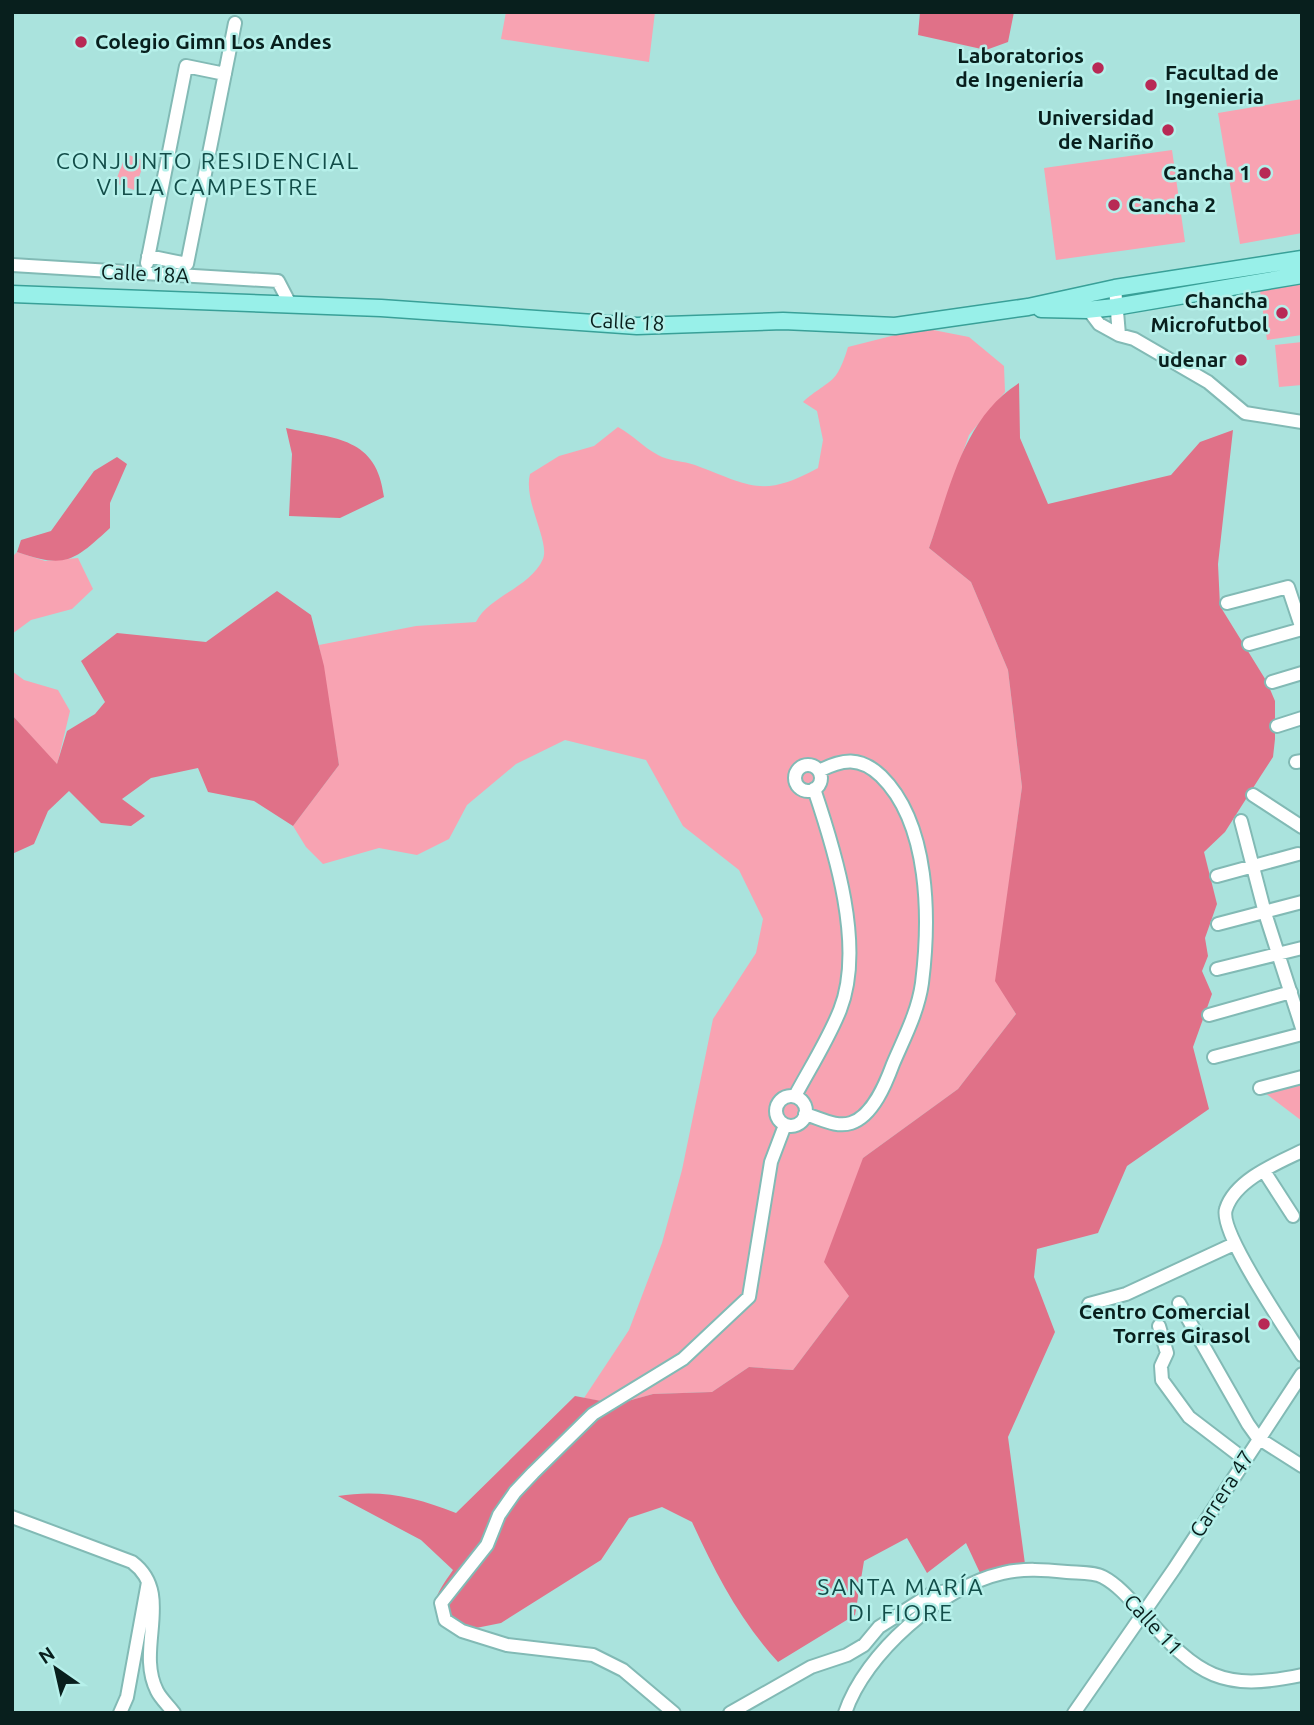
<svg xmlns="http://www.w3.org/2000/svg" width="1314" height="1725" font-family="Ubuntu,sans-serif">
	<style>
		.green { fill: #f8a3b2 }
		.forest { fill: #e07188 }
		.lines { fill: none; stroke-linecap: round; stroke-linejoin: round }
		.minor-casing { stroke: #82bab5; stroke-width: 16 }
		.major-casing { stroke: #39a098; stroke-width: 19 }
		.minor { stroke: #fff; stroke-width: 12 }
		.major { stroke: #98f0e9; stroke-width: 16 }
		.poi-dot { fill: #b82955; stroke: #b6f0ea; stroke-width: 2.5 }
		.labels { text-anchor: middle; stroke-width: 5; stroke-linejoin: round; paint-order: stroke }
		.poi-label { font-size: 21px; font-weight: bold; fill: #081f1d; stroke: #b6f0ea; text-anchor: end }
		.street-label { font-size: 21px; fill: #081f1d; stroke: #b6f0ea }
		.neighbourhood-label { font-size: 23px; letter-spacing: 2px; fill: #124d49; stroke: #b6f0ea }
	</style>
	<rect width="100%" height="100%" fill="#aae3dd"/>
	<path class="green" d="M 506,12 L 655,12 L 649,62 L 501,39 Z
		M 1302,99 L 1302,233 L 1240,244 L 1218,113 Z
		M 1172,150 L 1185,242 L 1056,260 L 1044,168 Z
		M 126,154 L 145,161 L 134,190 L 115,183 Z
		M 1302,284 L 1302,335 L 1267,340 L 1260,291 Z
		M 923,328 L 969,337 L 1004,366 L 1005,392 L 969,435 L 929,548 L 971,582 L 1008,670 L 1022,787 L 996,981 L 1016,1014 L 958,1089 L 863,1158 L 849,1296 L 793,1370 L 749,1367 L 712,1392 L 653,1394 L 617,1404 L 584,1398 L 629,1330 L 662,1243 L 682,1170 L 713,1019 L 756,953 L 763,919 L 739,870 L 683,826 L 646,760 L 565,740 L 516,764 L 467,805 L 449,839 L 417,855 L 379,848 L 323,864 L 306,847 L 293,826 L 339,765 L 319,645 L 416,626 L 476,622 C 489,596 530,588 543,559 C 550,541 523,501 530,474 L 559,456 L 594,446 L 618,427 C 633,435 643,447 658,455 C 668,461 684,461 695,465 C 749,485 762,499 818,468 L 823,440 L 817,411 L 803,402 C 830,378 836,387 848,347 Z
		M 1302,342 L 1302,385 L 1279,387 L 1275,345 Z
		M 17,552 L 45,561 L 78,558 L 93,589 L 72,609 L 31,620 L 12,634 L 12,557 Z
		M 12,671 L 24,680 L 58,690 L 70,711 L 57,765 L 12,715 Z
		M 1302,1079 L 1302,1121 L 1261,1090 Z"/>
	<path class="forest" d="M 920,12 L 1014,12 L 1008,42 L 986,50 L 918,35 Z
		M 1019,383 L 1020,438 L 1048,504 L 1171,475 L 1200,442 L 1233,430 L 1218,564 L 1220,606 L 1267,682 L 1275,701 L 1275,739 L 1273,757 L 1260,777 L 1225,832 L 1204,852 L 1217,904 L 1205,938 L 1208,956 L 1202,971 L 1212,994 L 1193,1047 L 1209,1109 L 1127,1166 L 1098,1233 L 1037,1249 L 1034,1277 L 1055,1332 L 1008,1437 L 1025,1564 L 1004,1565 L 980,1573 L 966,1543 L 927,1573 L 907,1538 L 864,1561 L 855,1615 L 778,1662 C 739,1619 716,1574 692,1522 L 662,1507 L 629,1518 L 601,1560 L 501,1623 L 451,1633 C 424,1608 436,1595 453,1570 L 421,1540 L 338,1496 C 381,1489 416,1497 456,1513 L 575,1396 L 617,1404 L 653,1394 L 712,1392 L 749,1367 L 793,1370 L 849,1296 L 824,1262 L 863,1158 L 958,1089 L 1016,1014 L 995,981 L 1022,787 L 1008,670 L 971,582 L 929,548 C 950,489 963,418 1019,383 Z
		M 286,428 C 336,439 377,437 384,497 L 340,518 L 289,516 L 292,454 Z
		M 117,457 L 127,464 L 110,503 L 110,528 C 74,561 66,569 17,552 L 21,540 L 51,531 L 94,471 Z
		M 277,591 L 311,615 L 324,666 L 339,765 L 293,826 L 254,801 L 208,792 L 198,768 L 151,778 L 122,799 L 145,816 L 131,826 L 101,823 L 69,791 L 48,811 L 34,844 L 12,854 L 12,715 L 57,764 L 67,731 L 95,714 L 105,702 L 81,661 L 117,633 L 206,642 Z"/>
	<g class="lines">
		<defs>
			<path id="minor" d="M 148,256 L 187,264 L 235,23
				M 147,263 L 186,66 L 225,74
				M 12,265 L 278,281 L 291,306
				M 1115,288 L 1119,335
				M 1084,304 L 1099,324 L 1119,335 L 1134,339 L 1208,382 L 1245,413 L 1302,422
				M 1227,603 L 1288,587 L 1302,629
				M 1249,644 L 1302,629
				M 1272,682 L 1302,673
				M 1277,726 L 1302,718
				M 1296,762 L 1302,761
				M795 778a13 13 0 1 1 26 0a13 13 0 1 1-26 0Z
				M 1253,795 L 1302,827
				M 1241,821 L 1265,913 L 1302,1028
				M 1217,876 L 1298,854
				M 1218,924 L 1302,902
				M 1217,969 L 1302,948
				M 1209,1015 L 1291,992
				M 1214,1057 L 1302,1034
				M 1260,1088 L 1302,1077
				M 795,1096 C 810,1068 828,1040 840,1010 C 865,947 835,851 814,789
				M776 1111a15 15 0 1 1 30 0a15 15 0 1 1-30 0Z
				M 805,1114 C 820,1118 836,1128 851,1123 C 873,1116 886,1083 893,1064 C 904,1038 918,1012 922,983 C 930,919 930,824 881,776 C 860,756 842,759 819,771
				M 1302,1151 C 1277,1163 1235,1180 1226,1209 C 1218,1231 1287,1331 1302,1355
				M 1264,1171 L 1293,1216
				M 1179,1303 L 1248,1424 L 1258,1438 L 1302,1466
				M 1089,1304 L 1126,1294 L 1234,1244
				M 1159,1326 L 1167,1353 L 1161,1366 L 1162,1380 L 1189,1417 L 1244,1459
				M 12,1517 L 132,1562 C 175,1594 135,1648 157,1691 C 161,1699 169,1706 174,1713
				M 120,1713 L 127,1697 L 148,1582
				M 674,1713 L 623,1670 L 593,1655 L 507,1645 L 462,1631 L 445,1620 L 441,1603 L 487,1545 L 499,1515 L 515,1492 L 533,1473 L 593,1414 L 683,1359 L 749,1297 L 771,1162 L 785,1125
				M 730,1713 L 811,1667 L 847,1655 L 864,1645 L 879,1627 L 931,1594 L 957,1589
				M 845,1713 C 865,1653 941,1587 1003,1573 C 1023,1568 1046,1570 1067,1572 C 1078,1573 1094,1572 1103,1577 C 1120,1586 1133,1603 1146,1617 C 1198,1676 1222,1692 1302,1675
				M 1074,1713 L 1174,1569 L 1302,1374"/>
			<path id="major" d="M 12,294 L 381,308 L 637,326 L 783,321 L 895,326 L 1028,307 L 1115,288 L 1302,259
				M 1041,309 L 1086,310 L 1115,307 L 1302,275"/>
		</defs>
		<use href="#minor" class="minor-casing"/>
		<use href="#major" class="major-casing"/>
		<use href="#minor" class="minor"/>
		<use href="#major" class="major"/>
	</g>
	<g class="poi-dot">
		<circle cx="81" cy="42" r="7"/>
		<circle cx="1098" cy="68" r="7"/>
		<circle cx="1151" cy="85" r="7"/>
		<circle cx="1168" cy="130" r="7"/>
		<circle cx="1265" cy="173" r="7"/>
		<circle cx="1114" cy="205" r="7"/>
		<circle cx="1282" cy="313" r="7"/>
		<circle cx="1241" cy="360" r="7"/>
		<circle cx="1264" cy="1324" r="7"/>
	</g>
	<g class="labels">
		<g class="poi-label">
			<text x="95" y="49" text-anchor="start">Colegio Gimn Los Andes</text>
			<text x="1084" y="63">Laboratorios<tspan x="1084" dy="24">de Ingeniería</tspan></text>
			<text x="1165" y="80" text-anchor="start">Facultad de<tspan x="1165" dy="24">Ingenieria</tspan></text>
			<text x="1154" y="125">Universidad<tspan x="1154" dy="24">de Nariño</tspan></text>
			<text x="1251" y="180">Cancha 1</text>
			<text x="1128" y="212" text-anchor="start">Cancha 2</text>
			<text x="1268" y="308">Chancha<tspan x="1268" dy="24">Microfutbol</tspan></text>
			<text x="1227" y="367">udenar</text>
			<text x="1250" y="1319">Centro Comercial<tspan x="1250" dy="24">Torres Girasol</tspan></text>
		</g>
		<g class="street-label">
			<text transform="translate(145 274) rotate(3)" y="7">Calle 18A</text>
			<text transform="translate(627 322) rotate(3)" y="7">Calle 18</text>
			<text transform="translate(1222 1494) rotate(-57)" y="7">Carrera 47</text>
			<text transform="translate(1153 1625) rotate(47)" y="7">Calle 11</text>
		</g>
		<g class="neighbourhood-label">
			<text x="208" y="169">CONJUNTO RESIDENCIAL<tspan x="208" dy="26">VILLA CAMPESTRE</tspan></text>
			<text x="901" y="1595">SANTA MARÍA<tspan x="901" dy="26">DI FIORE</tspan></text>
		</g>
	</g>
	<rect width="1314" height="1725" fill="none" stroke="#081f1d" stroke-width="28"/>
	<g transform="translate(56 1669) rotate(326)" stroke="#b6f0ea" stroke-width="5" paint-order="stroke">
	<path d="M0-5L12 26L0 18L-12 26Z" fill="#081f1d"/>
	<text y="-10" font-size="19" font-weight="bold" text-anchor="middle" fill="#081f1d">N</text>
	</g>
</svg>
